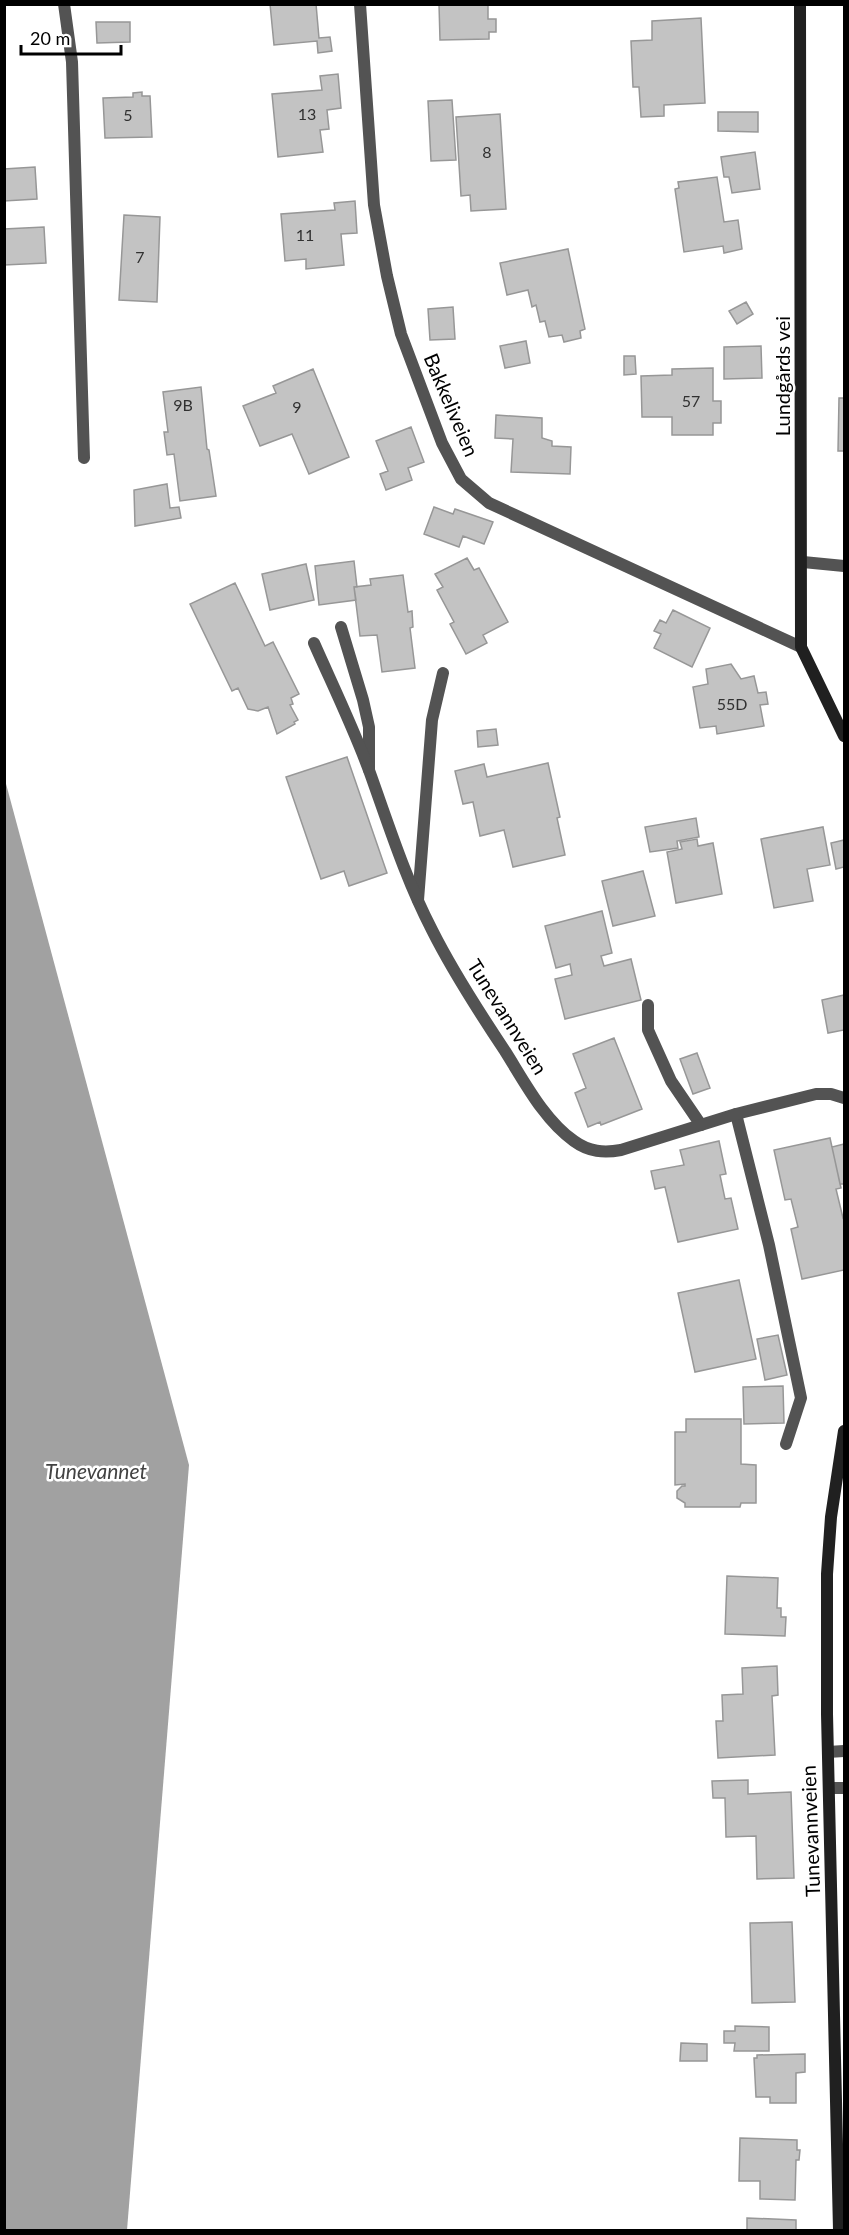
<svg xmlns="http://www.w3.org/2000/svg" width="849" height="2235" font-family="Lato,sans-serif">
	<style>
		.water { fill: #a1a1a1 }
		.building { fill: #c3c3c3; stroke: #979797; stroke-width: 1.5 }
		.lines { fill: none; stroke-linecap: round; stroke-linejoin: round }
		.lane { stroke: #535353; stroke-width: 12 }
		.street { stroke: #535353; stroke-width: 12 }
		.secondary { stroke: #202020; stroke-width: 12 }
		.labels { text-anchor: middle; stroke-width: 5; stroke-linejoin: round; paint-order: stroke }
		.number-label { font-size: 16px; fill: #313131 }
		.street-label { font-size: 20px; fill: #000; stroke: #fff }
		.water-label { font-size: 21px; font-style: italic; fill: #424242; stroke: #fff }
	</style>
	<rect width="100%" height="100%" fill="#fff"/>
	<path class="water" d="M 5,780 L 189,1465 L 127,2230 L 5,2230 Z"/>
	<path class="building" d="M 270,4 L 316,4 L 319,38 L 330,37 L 332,51 L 318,53 L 317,41 L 274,45 Z
		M 439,4 L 488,4 L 488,19 L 496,19 L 496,32 L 489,32 L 489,39 L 440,40 Z
		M 701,18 L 705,103 L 664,105 L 664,116 L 641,117 L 639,87 L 633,87 L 631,41 L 652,40 L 652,21 Z
		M 96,22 L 130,22 L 130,42 L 97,43 Z
		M 338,74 L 341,108 L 327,110 L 329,129 L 320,130 L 323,152 L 278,157 L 272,94 L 322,90 L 320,76 Z
		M 142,92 L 142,96 L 150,96 L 152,137 L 105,138 L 103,98 L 133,97 L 133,93 Z
		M 452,100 L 456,160 L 431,161 L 428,101 Z
		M 718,112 L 758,112 L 758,132 L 718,131 Z
		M 500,114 L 506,209 L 471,211 L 470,195 L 461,196 L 456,117 Z
		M 755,152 L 760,189 L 732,193 L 729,177 L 724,177 L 721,157 Z
		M 35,167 L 37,199 L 4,201 L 4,169 Z
		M 717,177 L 724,222 L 738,220 L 742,249 L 724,253 L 723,246 L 684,252 L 675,189 L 679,188 L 678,182 Z
		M 355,201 L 357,233 L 341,234 L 344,265 L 306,269 L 306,259 L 285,261 L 281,214 L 335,210 L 334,203 Z
		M 124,215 L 160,217 L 157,302 L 119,300 Z
		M 44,227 L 46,263 L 4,265 L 4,229 Z
		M 568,249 L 585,329 L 580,331 L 581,338 L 564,342 L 562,335 L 549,337 L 545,321 L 540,322 L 536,305 L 532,307 L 528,290 L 507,295 L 500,263 Z
		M 746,302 L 753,314 L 737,324 L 729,311 Z
		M 453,307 L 455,339 L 430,340 L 428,309 Z
		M 526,341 L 530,363 L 505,368 L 500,346 Z
		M 761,346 L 762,378 L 724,379 L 724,347 Z
		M 624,356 L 635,356 L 636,374 L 624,375 Z
		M 713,368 L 713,401 L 721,401 L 721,423 L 713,423 L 713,435 L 672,435 L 672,417 L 642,417 L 641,376 L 672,375 L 672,369 Z
		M 313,369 L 349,457 L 309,474 L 292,434 L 260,446 L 243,406 L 276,393 L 273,386 Z
		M 201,387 L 207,449 L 209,450 L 216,496 L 180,501 L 174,454 L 167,455 L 164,432 L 168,432 L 163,392 Z
		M 839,398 L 844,398 L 844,451 L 838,451 Z
		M 496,415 L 542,418 L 542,438 L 552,441 L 552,446 L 571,447 L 570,474 L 511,472 L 513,439 L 495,438 Z
		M 411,427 L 424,462 L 408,468 L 412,480 L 386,490 L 380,474 L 388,471 L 376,441 Z
		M 167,484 L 170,508 L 179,507 L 181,518 L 135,526 L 134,490 Z
		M 434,507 L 453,514 L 455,509 L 493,522 L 484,544 L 463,536 L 459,547 L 424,534 Z
		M 467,558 L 474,570 L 479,568 L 508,622 L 483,635 L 487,643 L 466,654 L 450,624 L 454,622 L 437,590 L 443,587 L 435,574 Z
		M 354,561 L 357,587 L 354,587 L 356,600 L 319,605 L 315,566 Z
		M 306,564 L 314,600 L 270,610 L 262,574 Z
		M 403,575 L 408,612 L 412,611 L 413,627 L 410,628 L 415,668 L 382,672 L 377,635 L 360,636 L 354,587 L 371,585 L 370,579 Z
		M 235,583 L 265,646 L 273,642 L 299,694 L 291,698 L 293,704 L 290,705 L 298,720 L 294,722 L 295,724 L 277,734 L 268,707 L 258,711 L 248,709 L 238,688 L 232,691 L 190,604 Z
		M 673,610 L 710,628 L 692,667 L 654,648 L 661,634 L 654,631 L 660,620 L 666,623 Z
		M 731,664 L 741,679 L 754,676 L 758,693 L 766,692 L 768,704 L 760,705 L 764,726 L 717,734 L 716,726 L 700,728 L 693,687 L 708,684 L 706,669 Z
		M 496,729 L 498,745 L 478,747 L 477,731 Z
		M 347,757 L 387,873 L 349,886 L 344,871 L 321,879 L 286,777 Z
		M 548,763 L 560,817 L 557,818 L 565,855 L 513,867 L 504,830 L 480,836 L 473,802 L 463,804 L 455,771 L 484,764 L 487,777 Z
		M 696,818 L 699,837 L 677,841 L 678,848 L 650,852 L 645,827 Z
		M 823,827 L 830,865 L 807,869 L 813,901 L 774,908 L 761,839 Z
		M 697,839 L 698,846 L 713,843 L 722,894 L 676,903 L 667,852 L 682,849 L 680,842 Z
		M 844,840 L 844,867 L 836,869 L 831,843 Z
		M 643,871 L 655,916 L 613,926 L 602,881 Z
		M 602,911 L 612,953 L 601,956 L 604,966 L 631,959 L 641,1000 L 565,1019 L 555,979 L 572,975 L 570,964 L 556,968 L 545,926 Z
		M 844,995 L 844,1030 L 828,1033 L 822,1000 Z
		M 614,1038 L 642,1109 L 601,1125 L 600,1122 L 588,1127 L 575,1093 L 586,1088 L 573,1054 Z
		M 697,1053 L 710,1088 L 693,1094 L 680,1059 Z
		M 830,1138 L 841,1188 L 836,1189 L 843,1218 L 844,1217 L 844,1270 L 802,1279 L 791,1229 L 798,1227 L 791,1199 L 785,1200 L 774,1150 Z
		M 719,1141 L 726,1174 L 720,1175 L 725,1199 L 731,1198 L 738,1229 L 678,1242 L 665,1187 L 655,1189 L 651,1171 L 684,1165 L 680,1150 Z
		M 844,1144 L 844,1184 L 840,1184 L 832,1147 Z
		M 739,1280 L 756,1359 L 695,1372 L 678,1293 Z
		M 778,1335 L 787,1375 L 765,1380 L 757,1339 Z
		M 783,1386 L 784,1423 L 744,1424 L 743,1387 Z
		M 686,1419 L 741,1419 L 741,1464 L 756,1465 L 756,1503 L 741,1503 L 740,1507 L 685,1507 L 685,1503 L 677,1498 L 677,1491 L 682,1486 L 685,1486 L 685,1484 L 675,1485 L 675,1432 L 686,1432 Z
		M 727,1576 L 778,1578 L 777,1608 L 781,1608 L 781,1617 L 786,1617 L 785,1636 L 725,1634 Z
		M 777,1666 L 778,1695 L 772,1696 L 775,1755 L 718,1758 L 716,1721 L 723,1721 L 722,1695 L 743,1694 L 742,1668 Z
		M 748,1780 L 748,1794 L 791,1792 L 794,1878 L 757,1879 L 756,1836 L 726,1837 L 725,1798 L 713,1798 L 712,1781 Z
		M 792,1922 L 795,2002 L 752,2003 L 750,1923 Z
		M 735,2026 L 769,2027 L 769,2051 L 734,2051 L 735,2043 L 724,2043 L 724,2031 L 735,2031 Z
		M 681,2043 L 707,2044 L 707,2061 L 680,2061 Z
		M 805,2054 L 805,2072 L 796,2073 L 796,2103 L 770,2103 L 770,2097 L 756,2097 L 754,2058 L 757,2058 L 757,2055 Z
		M 740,2138 L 797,2140 L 797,2150 L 800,2150 L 799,2160 L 796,2160 L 795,2200 L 760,2199 L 760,2181 L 739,2181 Z
		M 747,2218 L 796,2220 L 796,2230 L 747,2230 Z"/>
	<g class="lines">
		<path class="lane" d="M 64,4 L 72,62 L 84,458
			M 341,627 L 363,700 L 369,727 L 369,770
			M 418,900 L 432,720 L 443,673
			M 648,1005 L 648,1030 L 671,1081 L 701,1125
			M 736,1114 L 769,1245 L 801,1398 L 786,1444
			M 828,1752 L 844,1751
			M 829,1788 L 844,1788"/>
		<path class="street" d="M 360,4 L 374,205 L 387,276 L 401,334 L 442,443 L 461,479 L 489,503 L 801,647
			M 803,562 L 844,566
			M 314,643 C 333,686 354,729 370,773 C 389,826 406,880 432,930 C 453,972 479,1012 505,1051 C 524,1081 544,1120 574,1141 C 589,1152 604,1153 621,1150 L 736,1114 L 816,1094 L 831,1094 L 844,1098"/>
		<path class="secondary" d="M 800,4 L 801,647 L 844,736
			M 839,2230 L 827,1714 L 827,1574 L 831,1517 L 844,1431"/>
	</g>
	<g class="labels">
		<g class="number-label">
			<text x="307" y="120">13</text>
			<text x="128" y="121">5</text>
			<text x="487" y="158">8</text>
			<text x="305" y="241">11</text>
			<text x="140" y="263">7</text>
			<text x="691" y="407">57</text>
			<text x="183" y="411">9B</text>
			<text x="297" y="413">9</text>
			<text x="732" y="710">55D</text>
		</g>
		<g class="street-label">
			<text transform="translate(783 376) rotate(-90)" y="7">Lundgårds vei</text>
			<text transform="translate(451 405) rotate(67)" y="7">Bakkeliveien</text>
			<text transform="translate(507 1017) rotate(58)" y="7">Tunevannveien</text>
			<text transform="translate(811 1831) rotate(-92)" y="7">Tunevannveien</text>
		</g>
		<g class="water-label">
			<text x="96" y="1479">Tunevannet</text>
		</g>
	</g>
	<rect width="849" height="2235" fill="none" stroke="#000000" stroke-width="12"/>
	<path d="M21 45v9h100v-9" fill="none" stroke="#000000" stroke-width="3"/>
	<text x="30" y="45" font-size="18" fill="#000000" stroke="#ffffff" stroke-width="4.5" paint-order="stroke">20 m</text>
</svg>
